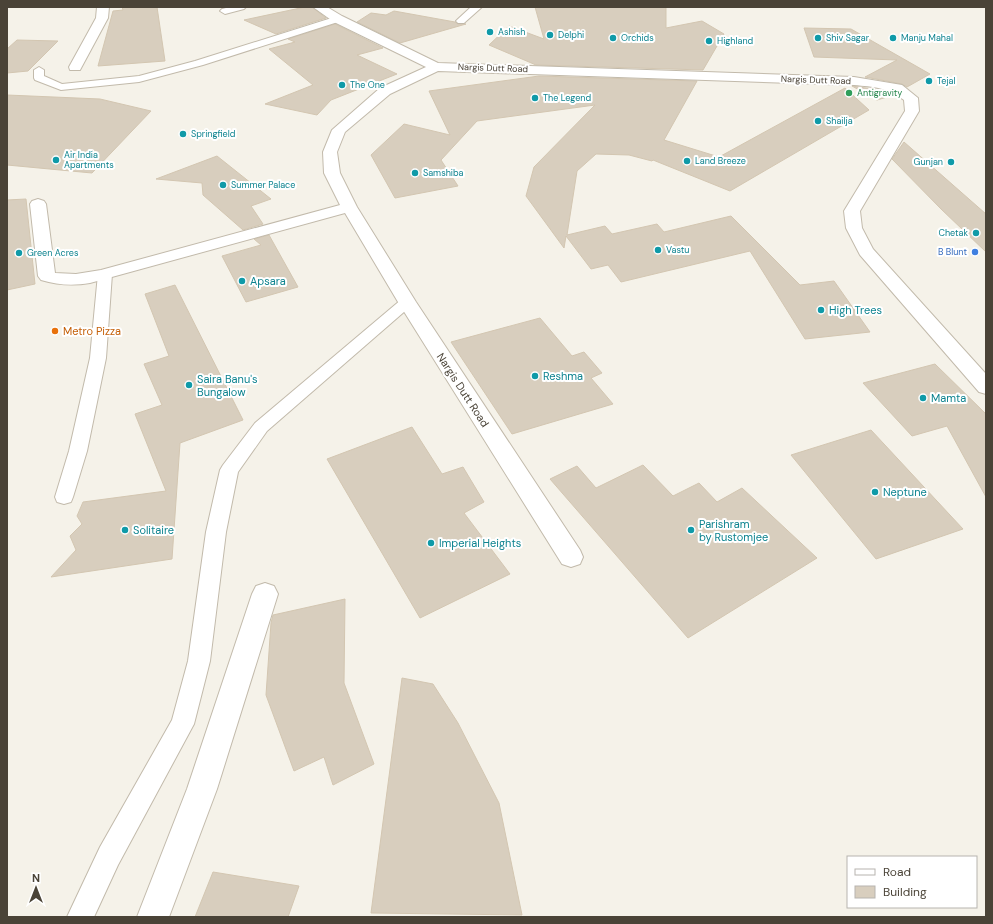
<svg xmlns="http://www.w3.org/2000/svg" width="993" height="924" font-family="'DM Sans',sans-serif">
	<style>
		.building { fill: #d8cebe; stroke: #d3c6b1 }
		.lines { fill: none; stroke-linecap: round; stroke-linejoin: round }
		.lane-casing { stroke: #c2baab; stroke-width: 2 }
		.street-casing { stroke: #c2baab; stroke-width: 2 }
		.lane { fill: #fff; fill-rule: evenodd }
		.street { fill: #fff; fill-rule: evenodd }
		.culture-dot { fill: #0f9aa8; stroke: #fff; stroke-width: 1.5 }
		.leisure-dot { fill: #2e9e5b; stroke: #fff; stroke-width: 1.5 }
		.shop-dot { fill: #3f7fe0; stroke: #fff; stroke-width: 1.5 }
		.food-dot { fill: #e8710a; stroke: #fff; stroke-width: 1.5 }
		.labels { text-anchor: middle; stroke-width: 4; stroke-linejoin: round; paint-order: stroke }
		.far-culture-label { font-size: 9px; fill: #0d838f; stroke: #fff; text-anchor: start }
		.far-street-label { font-size: 9px; fill: #4a4337; stroke: #fff }
		.far-leisure-label { font-size: 9px; fill: #27864d; stroke: #fff; text-anchor: start }
		.far-shop-label { font-size: 9px; fill: #366cbe; stroke: #fff; text-anchor: end }
		.culture-label { font-size: 11px; fill: #0d838f; stroke: #fff; text-anchor: start }
		.food-label { font-size: 11px; fill: #c56008; stroke: #fff; text-anchor: start }
		.street-label { font-size: 11px; fill: #4a4337; stroke: #fff }
	</style>
	<rect width="100%" height="100%" fill="#f5f2e9"/>
	<path class="building" d="M 122,7 L 157,7 L 165,61 L 98,66 L 113,11 L 123,10 Z
		M 305,7 L 312,7 L 326,18 L 276,34 L 244,20 Z
		M 535,7 L 666,7 L 666,28 L 702,21 L 724,34 L 703,70 L 536,65 L 489,45 L 509,26 L 544,39 Z
		M 394,11 L 455,22 L 458,24 L 466,24 L 400,43 L 357,22 L 371,13 L 386,15 Z
		M 335,24 L 383,48 L 357,55 L 397,74 L 331,100 L 317,115 L 265,104 L 313,85 L 269,49 L 295,42 L 288,39 Z
		M 804,28 L 851,29 L 930,74 L 907,87 L 902,84 L 865,77 L 897,60 L 814,57 Z
		M 17,40 L 58,41 L 28,71 L 7,73 L 7,49 Z
		M 539,76 L 697,81 L 664,140 L 719,157 L 845,88 L 869,110 L 730,191 L 653,160 L 652,161 L 629,155 L 596,154 L 577,171 L 567,235 L 605,226 L 612,234 L 657,224 L 664,232 L 731,216 L 800,285 L 834,281 L 870,332 L 805,339 L 750,251 L 621,282 L 608,265 L 591,269 L 566,236 L 564,248 L 526,196 L 534,167 L 595,105 L 477,121 L 441,160 L 458,186 L 395,198 L 371,155 L 404,124 L 450,135 L 429,91 Z
		M 852,86 L 880,90 L 894,95 L 877,100 Z
		M 7,95 L 100,99 L 151,111 L 92,173 L 7,165 Z
		M 904,142 L 986,214 L 986,252 L 941,209 L 892,159 Z
		M 217,156 L 271,199 L 251,206 L 263,224 L 243,230 L 203,195 L 202,183 L 156,179 Z
		M 26,199 L 35,284 L 7,290 L 7,200 Z
		M 269,235 L 298,287 L 246,302 L 222,256 L 261,245 L 254,239 Z
		M 175,285 L 243,420 L 180,443 L 172,559 L 51,577 L 76,550 L 70,536 L 82,524 L 77,516 L 83,502 L 166,491 L 135,414 L 162,405 L 144,364 L 169,356 L 145,294 Z
		M 540,318 L 572,356 L 584,352 L 602,373 L 591,378 L 613,404 L 512,434 L 451,342 Z
		M 935,364 L 986,414 L 986,497 L 947,426 L 912,436 L 863,383 Z
		M 412,427 L 442,474 L 463,467 L 484,502 L 464,513 L 510,574 L 420,618 L 327,459 Z
		M 871,430 L 963,529 L 876,559 L 791,455 Z
		M 643,465 L 673,496 L 699,483 L 717,502 L 742,488 L 817,558 L 688,638 L 550,479 L 577,466 L 596,488 Z
		M 345,599 L 344,683 L 374,764 L 333,785 L 324,757 L 294,771 L 266,695 L 271,623 L 273,615 Z
		M 402,678 L 433,684 L 458,723 L 499,803 L 522,915 L 371,913 Z
		M 213,872 L 299,886 L 288,917 L 195,917 Z"/>
	<g class="lines">
		<defs>
			<path id="lane" d="M 230,7 L 246,7 L 244,9 L 225,14 L 220,11 L 222,9 Z
				M 471,7 L 482,7 L 464,23 L 458,23 L 456,21 L 458,19 Z
				M 338,16 L 343,19 L 341,21 L 203,65 L 139,82 L 61,90 L 35,80 L 34,78 L 34,70 L 39,67 L 44,70 L 44,76 L 62,84 L 139,76 L 195,61 Z
				M 105,270 L 110,271 L 112,274 L 106,358 L 87,451 L 73,497 L 71,502 L 64,504 L 57,502 L 55,497 L 69,451 L 90,358 L 98,274 L 100,271 Z
				M 407,297 L 412,299 L 414,302 L 412,305 L 267,431 L 238,472 L 226,532 L 210,661 L 194,724 L 118,865 L 94,917 L 67,917 L 100,847 L 172,720 L 188,661 L 206,532 L 220,470 L 223,465 L 255,423 L 402,299 Z"/>
			<path id="street" d="M 97,7 L 109,7 L 108,18 L 80,70 L 70,70 L 69,67 L 96,18 Z
				M 313,7 L 327,7 L 342,16 L 438,63 L 854,77 L 902,85 L 918,98 L 919,111 L 860,211 L 862,228 L 873,249 L 986,374 L 986,394 L 979,392 L 860,255 L 846,228 L 844,211 L 905,111 L 904,100 C 887,87 874,87 854,85 L 438,71 L 390,94 L 345,132 L 337,152 L 340,173 L 357,207 L 416,302 L 580,550 L 583,557 L 580,564 L 571,567 L 562,564 L 398,302 L 345,213 L 90,283 C 72,286 58,285 41,280 L 38,276 L 30,204 L 32,201 L 38,199 L 44,201 L 46,204 L 55,273 L 76,274 L 101,270 L 340,205 L 324,173 L 323,152 L 332,130 L 380,88 L 426,67 L 334,22 Z
				M 265,583 L 274,586 L 278,594 L 217,789 L 169,917 L 137,917 L 187,789 L 252,594 L 256,586 Z"/>
		</defs>
		<use href="#lane" class="lane-casing"/>
		<use href="#street" class="street-casing"/>
		<use href="#lane" class="lane"/>
		<use href="#street" class="street"/>
	</g>
	<g class="culture-dot">
		<circle cx="490" cy="32" r="4"/>
		<circle cx="550" cy="35" r="4"/>
		<circle cx="613" cy="38" r="4"/>
		<circle cx="818" cy="38" r="4"/>
		<circle cx="893" cy="38" r="4"/>
		<circle cx="709" cy="41" r="4"/>
		<circle cx="929" cy="81" r="4"/>
		<circle cx="342" cy="85" r="4"/>
		<circle cx="535" cy="98" r="4"/>
		<circle cx="818" cy="121" r="4"/>
		<circle cx="183" cy="134" r="4"/>
		<circle cx="56" cy="160" r="4"/>
		<circle cx="687" cy="161" r="4"/>
		<circle cx="951" cy="162" r="4"/>
		<circle cx="415" cy="173" r="4"/>
		<circle cx="223" cy="185" r="4"/>
		<circle cx="976" cy="233" r="4"/>
		<circle cx="658" cy="250" r="4"/>
		<circle cx="19" cy="253" r="4"/>
		<circle cx="242" cy="281" r="4"/>
		<circle cx="821" cy="310" r="4"/>
		<circle cx="535" cy="376" r="4"/>
		<circle cx="189" cy="385" r="4"/>
		<circle cx="923" cy="398" r="4"/>
		<circle cx="875" cy="492" r="4"/>
		<circle cx="125" cy="530" r="4"/>
		<circle cx="691" cy="530" r="4"/>
		<circle cx="431" cy="543" r="4"/>
	</g>
	<circle class="leisure-dot" cx="849" cy="93" r="4"/>
	<circle class="shop-dot" cx="975" cy="252" r="4"/>
	<circle class="food-dot" cx="55" cy="331" r="4"/>
	<g class="labels">
		<g class="far-culture-label">
			<text x="498" y="35">Ashish</text>
			<text x="558" y="38">Delphi</text>
			<text x="621" y="41">Orchids</text>
			<text x="826" y="41">Shiv Sagar</text>
			<text x="901" y="41">Manju Mahal</text>
			<text x="717" y="44">Highland</text>
			<text x="937" y="84">Tejal</text>
			<text x="350" y="88">The One</text>
			<text x="543" y="101">The Legend</text>
			<text x="826" y="124">Shailja</text>
			<text x="191" y="137">Springfield</text>
			<text x="64" y="158">Air India<tspan x="64" dy="10">Apartments</tspan></text>
			<text x="695" y="164">Land Breeze</text>
			<text x="943" y="165" text-anchor="end">Gunjan</text>
			<text x="423" y="176">Samshiba</text>
			<text x="231" y="188">Summer Palace</text>
			<text x="968" y="236" text-anchor="end">Chetak</text>
			<text x="666" y="253">Vastu</text>
			<text x="27" y="256">Green Acres</text>
		</g>
		<g class="far-street-label">
			<text transform="translate(493 68) rotate(2)" y="3">Nargis Dutt Road</text>
			<text transform="translate(816 80) rotate(2)" y="3">Nargis Dutt Road</text>
		</g>
		<g class="far-leisure-label">
			<text x="857" y="96">Antigravity</text>
		</g>
		<g class="far-shop-label">
			<text x="967" y="255">B Blunt</text>
		</g>
		<g class="culture-label">
			<text x="250" y="285">Apsara</text>
			<text x="829" y="314">High Trees</text>
			<text x="543" y="380">Reshma</text>
			<text x="197" y="383">Saira Banu's<tspan x="197" dy="13">Bungalow</tspan></text>
			<text x="931" y="402">Mamta</text>
			<text x="883" y="496">Neptune</text>
			<text x="699" y="528">Parishram<tspan x="699" dy="13">by Rustomjee</tspan></text>
			<text x="133" y="534">Solitaire</text>
			<text x="439" y="547">Imperial Heights</text>
		</g>
		<g class="food-label">
			<text x="63" y="335">Metro Pizza</text>
		</g>
		<g class="street-label">
			<text transform="translate(463 390) rotate(57)" y="4">Nargis Dutt Road</text>
		</g>
	</g>
	<rect width="993" height="924" fill="none" stroke="#4a4337" stroke-width="16"/>
	<rect x="847" y="856" width="130" height="52" fill="#ffffff" stroke="#b7b4af"/>
	<rect x="855" y="869" width="20" height="6" fill="#ffffff" stroke="#b7b4af"/>
	<text x="883" y="876" font-size="12" fill="#4a4337">Road</text>
	<rect x="855" y="886" width="20" height="12" fill="#d8cebe" stroke="#b7b4af"/>
	<text x="883" y="896" font-size="12" fill="#4a4337">Building</text>
	<g transform="translate(36 888)" stroke="#ffffff" stroke-width="3" paint-order="stroke">
	<path d="M0-3L7 15L0 10L-7 15Z" fill="#4a4337"/>
	<text y="-6" font-size="11" font-weight="bold" text-anchor="middle" fill="#4a4337">N</text>
	</g>
</svg>
